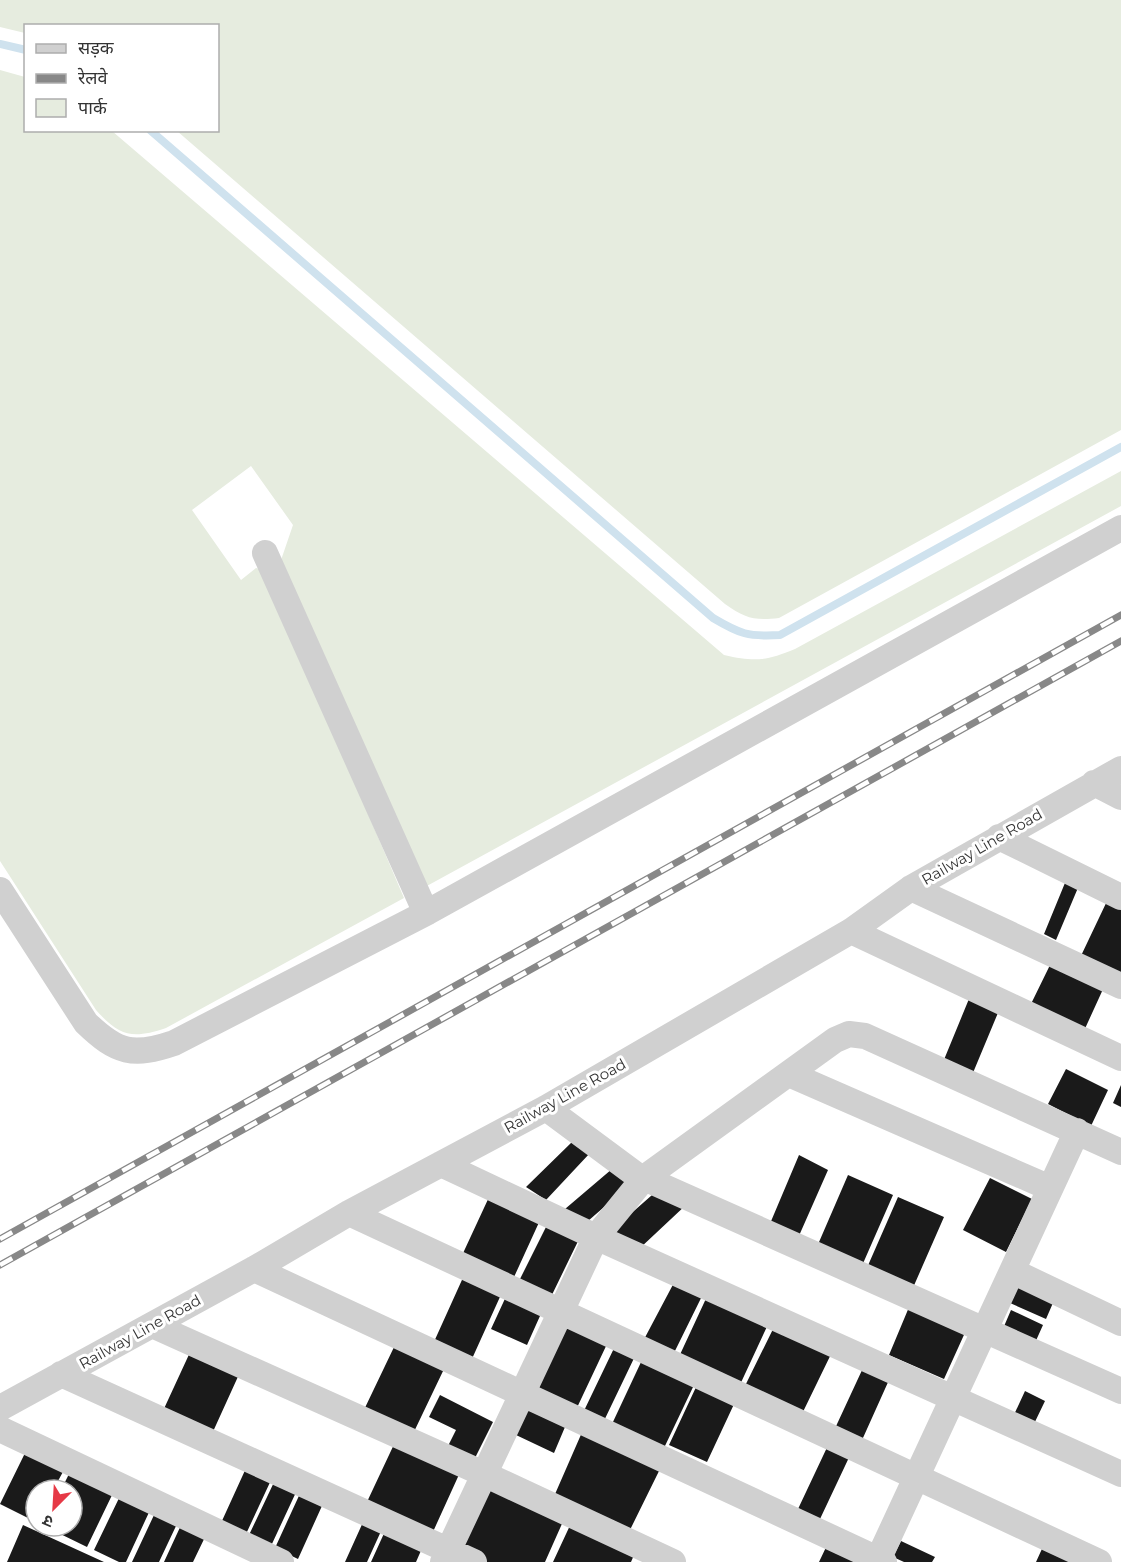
<svg xmlns="http://www.w3.org/2000/svg" width="1121" height="1562" font-family="Montserrat,'Noto Sans Devanagari',sans-serif">
	<style>
		.green { fill: #e6ecdf }
		.lines { fill: none; stroke-linecap: round; stroke-linejoin: round }
		.stream { stroke: #cfe2ee; stroke-width: 8 }
		.building { fill: #1a1a1a }
		.minor { stroke: #d0d0d0; stroke-width: 26 }
		.rail-casing { stroke: #888; stroke-width: 7 }
		.rail { stroke: #fff; stroke-width: 4.5; stroke-dasharray: 14; stroke-linecap: butt }
		.labels { text-anchor: middle; stroke-width: 6; stroke-linejoin: round; paint-order: stroke }
		.street-label { font-size: 15px; fill: #333; stroke: #fff }
	</style>
	<rect width="100%" height="100%" fill="#fff"/>
	<path class="green" d="M 0,0 L 1121,0 L 1121,430 L 779,618 C 754,621 745,618 725,604 L 177,131 L 218,130 L 218,26 L 26,26 L 25,33 L 0,27 Z
		M 0,70 L 25,77 L 26,130 L 112,131 L 724,655 C 755,662 766,661 795,649 L 1121,471 L 1121,506 L 425,887 L 280,563 L 293,525 L 251,466 L 192,510 L 241,580 L 256,568 L 264,570 L 404,898 L 166,1028 C 133,1039 120,1037 96,1010 L 0,861 Z"/>
	<g class="lines">
		<path class="stream" d="M 0,44 L 26,50
			M 150,130 L 713,618 C 740,634 748,637 780,635 L 1121,447"/>
	</g>
	<path class="building" d="M 1067,878 L 1080,883 L 1056,940 L 1044,934 Z
		M 1108,899 L 1121,905 L 1121,980 L 1079,960 Z
		M 1051,963 L 1104,987 L 1083,1033 L 1029,1008 Z
		M 971,994 L 1000,1008 L 970,1080 L 941,1067 Z
		M 1066,1069 L 1108,1090 L 1091,1126 L 1048,1104 Z
		M 1121,1085 L 1121,1107 L 1113,1103 Z
		M 572,1142 L 590,1153 L 546,1200 L 526,1187 Z
		M 799,1155 L 828,1170 L 798,1238 L 769,1226 Z
		M 612,1169 L 634,1181 L 588,1221 L 565,1209 Z
		M 848,1175 L 893,1195 L 861,1268 L 816,1249 Z
		M 990,1178 L 1032,1199 L 1006,1252 L 963,1230 Z
		M 660,1188 L 687,1204 L 639,1249 L 610,1232 Z
		M 490,1195 L 541,1218 L 509,1288 L 458,1264 Z
		M 898,1197 L 944,1217 L 912,1290 L 866,1270 Z
		M 550,1219 L 582,1233 L 548,1303 L 515,1289 Z
		M 466,1271 L 504,1288 L 471,1361 L 433,1344 Z
		M 677,1277 L 706,1288 L 671,1359 L 641,1345 Z
		M 1021,1280 L 1056,1296 L 1046,1319 L 1010,1303 Z
		M 509,1290 L 544,1307 L 527,1345 L 491,1329 Z
		M 710,1290 L 771,1318 L 738,1389 L 677,1361 Z
		M 912,1300 L 968,1326 L 944,1379 L 889,1355 Z
		M 1011,1310 L 1043,1325 L 1034,1345 L 1002,1331 Z
		M 776,1323 L 834,1348 L 800,1418 L 742,1392 Z
		M 565,1324 L 607,1344 L 574,1414 L 532,1395 Z
		M 617,1342 L 637,1352 L 601,1427 L 581,1417 Z
		M 395,1345 L 444,1369 L 411,1438 L 362,1414 Z
		M 192,1348 L 241,1370 L 211,1436 L 162,1413 Z
		M 642,1360 L 694,1385 L 664,1448 L 612,1424 Z
		M 863,1368 L 889,1380 L 858,1449 L 831,1437 Z
		M 697,1385 L 735,1402 L 707,1462 L 669,1445 Z
		M 1025,1391 L 1045,1401 L 1032,1428 L 1012,1419 Z
		M 440,1395 L 493,1422 L 474,1460 L 448,1446 L 456,1430 L 429,1417 Z
		M 528,1410 L 565,1427 L 554,1453 L 516,1435 Z
		M 583,1430 L 660,1469 L 627,1536 L 552,1501 Z
		M 397,1438 L 462,1468 L 432,1534 L 366,1504 Z
		M 831,1439 L 853,1449 L 820,1519 L 798,1509 Z
		M 26,1451 L 64,1470 L 53,1490 L 36,1490 L 36,1522 L 0,1504 Z
		M 247,1466 L 272,1478 L 246,1534 L 221,1523 Z
		M 70,1472 L 113,1493 L 87,1547 L 44,1526 L 72,1526 L 72,1490 L 61,1490 Z
		M 276,1478 L 298,1488 L 271,1546 L 249,1535 Z
		M 486,1482 L 565,1517 L 545,1562 L 487,1562 L 457,1548 Z
		M 303,1487 L 326,1497 L 298,1559 L 275,1548 Z
		M 121,1494 L 151,1508 L 126,1562 L 119,1562 L 94,1550 Z
		M 154,1515 L 176,1526 L 159,1562 L 132,1562 Z
		M 573,1519 L 637,1548 L 631,1562 L 553,1562 Z
		M 364,1520 L 382,1529 L 367,1562 L 345,1562 Z
		M 182,1523 L 206,1535 L 193,1562 L 164,1562 Z
		M 23,1525 L 104,1562 L 7,1562 Z
		M 386,1529 L 423,1546 L 416,1562 L 371,1562 Z
		M 1046,1540 L 1080,1562 L 1036,1562 Z
		M 829,1541 L 867,1562 L 819,1562 Z
		M 901,1541 L 935,1557 L 932,1562 L 904,1562 L 893,1557 Z"/>
	<g class="lines">
		<path class="minor" d="M 265,553 L 426,913
			M 1094,783 L 1121,797
			M 999,837 L 1121,897
			M 911,888 L 1121,986
			M 0,890 L 86,1023 C 117,1053 133,1057 174,1043 L 426,913 L 1121,528
			M 851,931 L 1121,1058
			M 789,1074 L 1050,1188
			M 546,1108 L 635,1174 L 1121,1391
			M 441,1164 L 596,1237 L 1121,1474
			M 349,1213 L 1099,1562
			M 254,1269 L 884,1562
			M 1012,1271 L 1121,1323
			M 152,1325 L 484,1474 L 673,1562
			M 61,1374 L 474,1562
			M 0,1408 L 254,1269 L 349,1213 L 546,1108 L 851,931 L 911,888 L 1121,769
			M 0,1429 L 281,1562
			M 443,1562 L 596,1237 L 644,1178 L 835,1040 L 849,1034 L 865,1036 L 1121,1152
			M 877,1562 L 1077,1131"/>
		<defs>
			<path id="rail" d="M 0,1239 L 1121,615
				M 0,1265 L 1121,641"/>
		</defs>
		<use href="#rail" class="rail-casing"/>
		<use href="#rail" class="rail"/>
	</g>
	<g class="labels">
		<g class="street-label">
			<text transform="translate(982 847) rotate(-30)" y="5">Railway Line Road</text>
			<text transform="translate(565 1096) rotate(-29)" y="5">Railway Line Road</text>
			<text transform="translate(140 1332) rotate(-29)" y="5">Railway Line Road</text>
		</g>
	</g>
	<rect x="24" y="24" width="195" height="108" fill="#ffffff" stroke="#adadad" stroke-width="1.5"/>
	<rect x="36" y="44" width="30" height="9" fill="#d0d0d0" stroke="#adadad" stroke-width="1.5"/>
	<text x="78" y="54" font-size="18" fill="#333333">सड़क</text>
	<rect x="36" y="74" width="30" height="9" fill="#888888" stroke="#adadad" stroke-width="1.5"/>
	<text x="78" y="84" font-size="18" fill="#333333">रेलवे</text>
	<rect x="36" y="99" width="30" height="18" fill="#e6ecdf" stroke="#adadad" stroke-width="1.5"/>
	<text x="78" y="114" font-size="18" fill="#333333">पार्क</text>
	<g transform="translate(54 1508) rotate(204)"><circle r="28" fill="#ffffff" stroke="#adadad" stroke-width="1.5"/>
	<path d="M0-4.5L10 22L0 15L-10 22Z" fill="#e63946"/>
	<text y="-9" font-size="16" font-weight="bold" text-anchor="middle" fill="#333333">उ</text>
	</g>
</svg>
